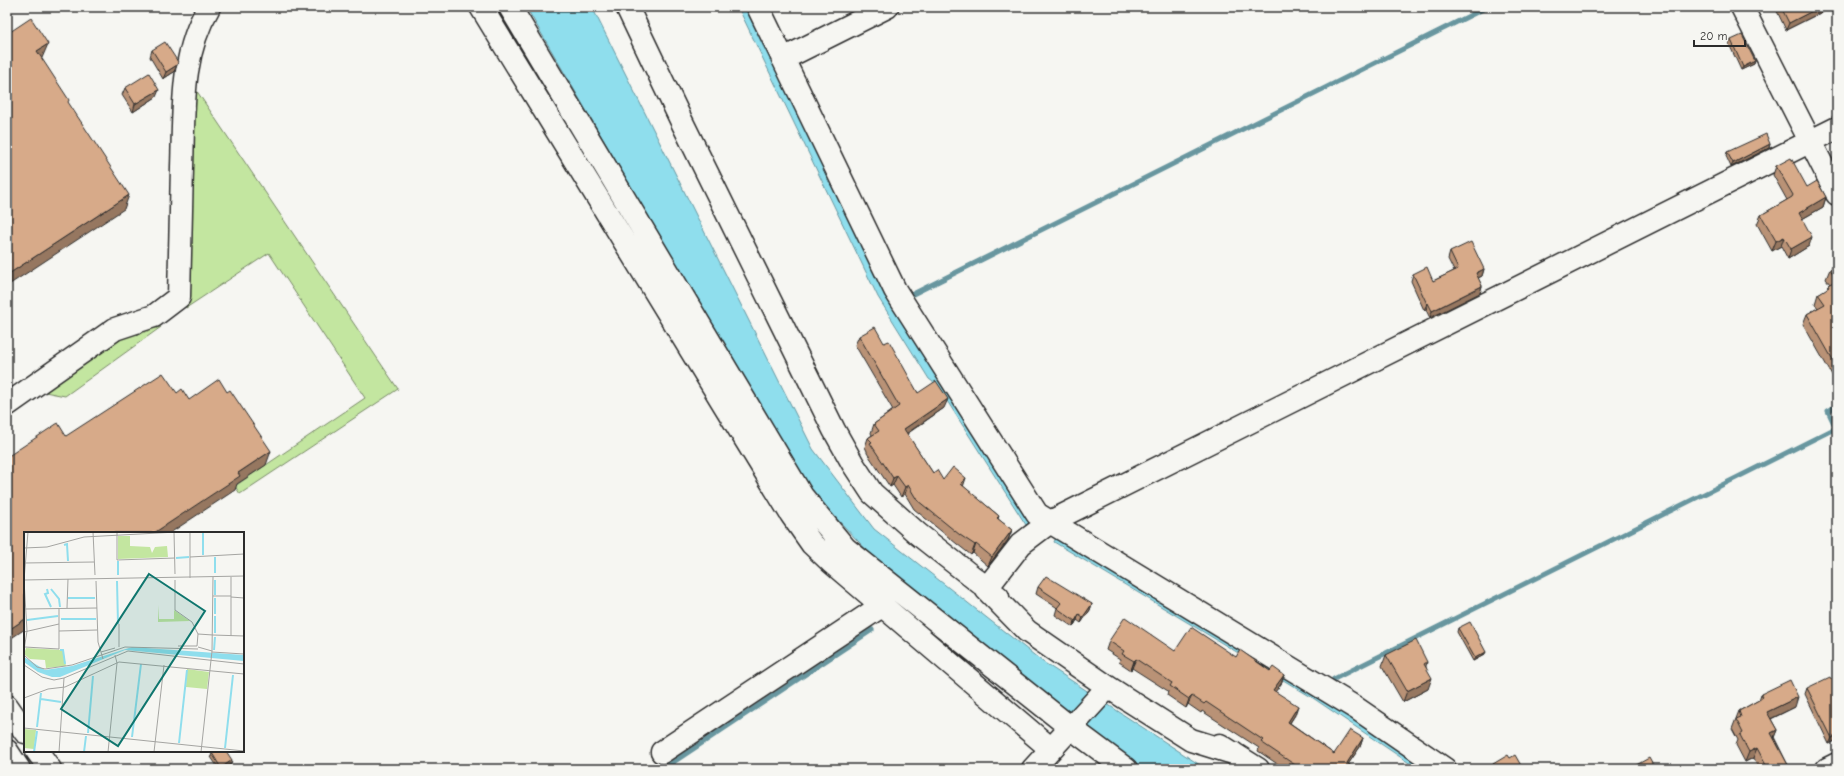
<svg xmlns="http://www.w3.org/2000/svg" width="1844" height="776" font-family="'Comic Neue',sans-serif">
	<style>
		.green { fill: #c3e6a0; stroke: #786 }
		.water { fill: #8fdeed; stroke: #67969f }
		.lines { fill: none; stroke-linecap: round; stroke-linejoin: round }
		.stream { stroke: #67969f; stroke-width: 5 }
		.minor-casing { stroke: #2b2b2b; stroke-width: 25 }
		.highway-casing { stroke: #2b2b2b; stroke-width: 25 }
		.minor { stroke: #f6f6f2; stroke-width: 22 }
		.highway { stroke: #f6f6f2; stroke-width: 22 }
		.wall { fill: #b99276; stroke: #2b2b2b }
		.shaded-wall { fill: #967760; stroke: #2b2b2b }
		.building { fill: #d7aa89; stroke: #2b2b2b }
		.inset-river { fill: none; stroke: #8fdeed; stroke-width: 2 }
		.inset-road { fill: none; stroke: #a5a5a2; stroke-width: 1 }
		.view { fill: #0f766e; fill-opacity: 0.15; stroke: #0f766e; stroke-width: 2 }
		.inset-edge { fill: none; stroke: #2b2b2b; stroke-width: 2 }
	</style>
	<rect width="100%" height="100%" fill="#f6f6f2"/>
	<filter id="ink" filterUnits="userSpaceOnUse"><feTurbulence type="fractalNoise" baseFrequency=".025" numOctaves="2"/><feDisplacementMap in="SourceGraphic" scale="8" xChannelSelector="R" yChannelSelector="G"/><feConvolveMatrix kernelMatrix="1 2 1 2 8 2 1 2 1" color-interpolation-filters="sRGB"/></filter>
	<g filter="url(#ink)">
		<path class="green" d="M 192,84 L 398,389 L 240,494 L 235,486 L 365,398 L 269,253 L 186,308 Z
			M 161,327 L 65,396 L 40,391 L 122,335 Z"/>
		<path class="water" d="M 526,7 L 592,7 L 813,449 L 874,529 L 1043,662 L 1206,769 L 1144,769 L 1037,693 L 875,559 L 804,484 Z
			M 738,7 L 747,7 L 1032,520 L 1026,525 L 937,385 L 929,379 L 878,297 Z
			M 1057,535 L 1322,698 L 1428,769 L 1418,769 L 1313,698 L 1054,542 Z"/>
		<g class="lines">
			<path class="stream" d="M 913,294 L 1487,7
				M 1334,679 L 1836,428 L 1828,411 L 1837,406
				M 663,769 L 872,630"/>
			<defs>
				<path id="minor" d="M 481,7 L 791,514 L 812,544 L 831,562 L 1051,749
					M 510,7 L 802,496 L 845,548 L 1071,728 L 1126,769
					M 627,7 L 681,120 L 834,430 L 853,464 L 872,493 L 918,534 L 998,597
					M 758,7 L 895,290 L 1037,514 L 1356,708 L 1445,769
					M 1742,7 L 1837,194
					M 783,59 L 887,7
					M 7,405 L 115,329 L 154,316 L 179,297 C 180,254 181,210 182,167 C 184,112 180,55 209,7
					M 1220,745 L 1258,769
					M 662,752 L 883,605
					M 1233,753 L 1191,740 L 1108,687 L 1027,631 L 986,589 L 1021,544 L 1050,522 L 1837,128
					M 1033,769 L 1108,687
					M 1827,769 L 1837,764"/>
				<path id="highway" d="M 7,706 L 25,732
					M 7,751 L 19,769
					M 37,751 L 50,769"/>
			</defs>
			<use href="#minor" class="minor-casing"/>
			<use href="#highway" class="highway-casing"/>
			<use href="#minor" class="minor"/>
			<use href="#highway" class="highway"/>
		</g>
		<path class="wall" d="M 1775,7 L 1832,7 L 1786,30 Z
			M 1731,40 L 1755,61 L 1754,64 L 1741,70 L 1729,44 Z
			M 152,50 L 177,65 L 174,72 L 163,79 L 150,57 Z
			M 125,88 L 156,97 L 133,112 L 122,95 Z
			M 1770,144 L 1769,148 L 1731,167 L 1726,156 L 1727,152 Z
			M 1776,166 L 1807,187 L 1826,197 L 1823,207 L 1802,219 L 1809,246 L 1788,259 L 1781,246 L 1772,251 L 1757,224 L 1761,215 L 1787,200 L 1773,175 Z
			M 1450,252 L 1484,269 L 1482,276 L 1478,278 L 1482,286 L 1480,293 L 1430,318 L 1426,310 L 1424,310 L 1411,281 L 1413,274 L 1433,281 L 1454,271 L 1448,259 Z
			M 1837,264 L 1837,382 L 1836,382 L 1803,324 L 1807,314 L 1818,308 L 1815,304 L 1818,294 L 1827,289 L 1828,285 L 1830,284 L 1826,279 L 1830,269 Z
			M 859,336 L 884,343 L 918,393 L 944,408 L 907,434 L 933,473 L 943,480 L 963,486 L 999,516 L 998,519 L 1012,530 L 1008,540 L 988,566 L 973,553 L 971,555 L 957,544 L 914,509 L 905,494 L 901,497 L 893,485 L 890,487 L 867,453 L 867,451 L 865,447 L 868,438 L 872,435 L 871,433 L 874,424 L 893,410 L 855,345 Z
			M 1038,587 L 1092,604 L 1090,610 L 1081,623 L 1077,620 L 1073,627 L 1055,615 L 1057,608 L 1056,607 L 1036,594 Z
			M 1458,628 L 1486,652 L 1484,655 L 1473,661 L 1457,632 Z
			M 1109,641 L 1175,651 L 1236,657 L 1270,671 L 1284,675 L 1281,684 L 1275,691 L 1295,715 L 1290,723 L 1334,754 L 1363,738 L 1360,747 L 1348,764 L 1356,769 L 1285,769 L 1258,751 L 1259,748 L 1202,711 L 1201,713 L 1188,704 L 1186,708 L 1167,695 L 1168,691 L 1132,668 L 1131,670 L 1119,662 L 1120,659 L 1106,650 Z
			M 1386,655 L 1427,662 L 1426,666 L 1428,689 L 1403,702 L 1382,666 Z
			M 1807,688 L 1837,740 L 1829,744 L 1805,694 Z
			M 1761,694 L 1795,707 L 1771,719 L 1777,730 L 1774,737 L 1788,765 L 1787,769 L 1759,769 L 1753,758 L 1745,762 L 1736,745 L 1738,740 L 1732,729 L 1739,711 L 1759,700 Z
			M 212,753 L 231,764 L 223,769 L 219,769 L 211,757 Z
			M 1510,758 L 1523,769 L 1491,769 L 1493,764 Z"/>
		<path class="shaded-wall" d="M 1820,7 L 1832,7 L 1786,30 L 1789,23 Z
			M 48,44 L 42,58 L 32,65 L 37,51 Z
			M 1755,61 L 1754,64 L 1741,70 L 1743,67 Z
			M 177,65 L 174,72 L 163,79 L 166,72 Z
			M 159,90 L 156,97 L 133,112 L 135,104 Z
			M 1770,144 L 1769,148 L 1731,167 L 1733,163 Z
			M 129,195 L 124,209 L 7,286 L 7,275 Z
			M 1826,197 L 1823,207 L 1795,223 L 1799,213 Z
			M 1784,237 L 1781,246 L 1772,251 L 1776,241 Z
			M 1812,237 L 1809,246 L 1788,259 L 1791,249 Z
			M 1484,269 L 1482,276 L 1474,280 L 1476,273 Z
			M 1482,286 L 1480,293 L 1430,318 L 1432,311 Z
			M 1428,303 L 1426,310 L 1424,310 L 1427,304 Z
			M 948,399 L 944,408 L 900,438 L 904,429 Z
			M 271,451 L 266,465 L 237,484 L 235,490 L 170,533 L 154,533 L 238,473 Z
			M 897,476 L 893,485 L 890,487 L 893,478 Z
			M 966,478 L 963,487 L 961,484 Z
			M 908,485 L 905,494 L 901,497 L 905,487 Z
			M 1012,530 L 1008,540 L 988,566 L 992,557 Z
			M 976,544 L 973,553 L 971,555 L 975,545 Z
			M 1092,604 L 1090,610 L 1081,623 L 1083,617 Z
			M 1079,614 L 1077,620 L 1073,627 L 1075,621 Z
			M 25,619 L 25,629 L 7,641 L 7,631 Z
			M 1486,652 L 1484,655 L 1473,661 L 1475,658 Z
			M 1136,659 L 1132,668 L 1131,670 L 1134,661 Z
			M 1284,675 L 1281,684 L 1270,699 L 1273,690 Z
			M 1432,678 L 1428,689 L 1403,702 L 1407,691 Z
			M 1192,696 L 1186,708 L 1189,699 Z
			M 1798,697 L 1795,707 L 1764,722 L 1767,712 Z
			M 1298,706 L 1295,715 L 1285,730 L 1288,722 Z
			M 1777,730 L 1773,740 L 1771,733 Z
			M 1837,735 L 1837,740 L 1829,744 L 1832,738 Z
			M 1363,738 L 1360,747 L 1345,769 L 1347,763 Z
			M 1757,748 L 1753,758 L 1745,762 L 1749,752 Z
			M 232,760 L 231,764 L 223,769 L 221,769 L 221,768 Z
			M 1788,765 L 1787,769 L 1782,769 Z"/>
		<path class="building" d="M 1781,7 L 1820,7 L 1789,23 Z
			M 31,18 L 48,44 L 37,51 L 69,100 L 68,102 L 129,195 L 7,275 L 7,34 Z
			M 1742,35 L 1755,61 L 1743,67 L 1731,40 Z
			M 165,42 L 178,62 L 177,65 L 166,72 L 152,50 Z
			M 149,73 L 159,90 L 135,104 L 125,88 Z
			M 1766,134 L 1770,144 L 1733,163 L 1727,152 Z
			M 1791,158 L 1807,187 L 1817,181 L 1826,197 L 1799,213 L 1812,237 L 1791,249 L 1784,237 L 1776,241 L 1761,215 L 1792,197 L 1793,195 L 1776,166 Z
			M 1471,242 L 1484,269 L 1476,273 L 1482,286 L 1432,311 L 1428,303 L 1427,304 L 1413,274 L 1427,267 L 1433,281 L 1458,269 L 1450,252 Z
			M 1837,264 L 1837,367 L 1807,314 L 1825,304 L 1818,294 L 1829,287 L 1828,285 L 1837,280 L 1830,269 Z
			M 875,327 L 884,343 L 889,341 L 918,393 L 936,381 L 948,399 L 904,429 L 933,473 L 937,470 L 943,480 L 953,467 L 966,478 L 961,484 L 999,516 L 997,518 L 1012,530 L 992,557 L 976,544 L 975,545 L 960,535 L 917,500 L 908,485 L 905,487 L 897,476 L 893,478 L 870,443 L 872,442 L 868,438 L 879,431 L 874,424 L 899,406 L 859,336 Z
			M 163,373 L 177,393 L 182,389 L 189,400 L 219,379 L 227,392 L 230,390 L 271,451 L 238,473 L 240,476 L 154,533 L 25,533 L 25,619 L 7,631 L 7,457 L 58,423 L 66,436 Z
			M 1046,576 L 1092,604 L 1083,617 L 1079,614 L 1075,621 L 1057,608 L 1061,603 L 1059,601 L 1038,587 Z
			M 1125,617 L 1175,651 L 1191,627 L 1236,657 L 1240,650 L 1270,671 L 1273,667 L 1284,675 L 1273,690 L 1298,706 L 1288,722 L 1334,754 L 1350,730 L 1363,738 L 1347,763 L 1356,769 L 1301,769 L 1261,742 L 1263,740 L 1206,702 L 1204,704 L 1192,696 L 1189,699 L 1170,686 L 1172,683 L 1136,659 L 1134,661 L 1122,654 L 1124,651 L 1109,641 Z
			M 1470,622 L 1486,652 L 1475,658 L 1458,628 Z
			M 1416,640 L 1427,662 L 1424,664 L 1432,678 L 1407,691 L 1386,655 Z
			M 1830,677 L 1831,679 L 1837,677 L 1837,735 L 1832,738 L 1807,688 Z
			M 1790,680 L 1798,697 L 1767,712 L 1777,730 L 1771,733 L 1788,765 L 1782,769 L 1768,769 L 1757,748 L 1749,752 L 1740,735 L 1743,733 L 1736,719 L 1741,717 L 1739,711 L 1759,700 L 1763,697 L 1761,694 Z
			M 215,751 L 226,751 L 232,760 L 221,768 L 212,753 Z
			M 1508,755 L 1510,758 L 1515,755 L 1523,769 L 1496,769 L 1493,764 Z
			M 1649,758 L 1655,769 L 1629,769 Z
			M 1403,765 L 1409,769 L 1400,769 Z"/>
	</g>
	<g transform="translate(24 532)">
		<rect width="220" height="220" fill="#f6f6f2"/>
		<path d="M 94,4 L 106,4 L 106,14 L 126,15 L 128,21 L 131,15 L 143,14 L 144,25 L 94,27 ZM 134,73 L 135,87 L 150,87 L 150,78 L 166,89 L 134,90 ZM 2,116 L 39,118 L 42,134 L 22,136 L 21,128 L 6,127 L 0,122 ZM 163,137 L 185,140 L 183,157 L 162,155 ZM 0,197 L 12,198 L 10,217 L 0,216 Z" fill="#c3e6a0"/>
		<path d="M 108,115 L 220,123 L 220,129 L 101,118 L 36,145 L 28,145 L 14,140 L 0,130 L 0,125 L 21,138 L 48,134 Z" fill="#8fdeed"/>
		<path class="inset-river" d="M 179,1 L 179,23M 40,13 L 43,12 L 44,29M 191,25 L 191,41M 152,26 L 165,25M 94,29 L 94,43M 93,49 L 94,92M 23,57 L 24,61 L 21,62 L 27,75M 27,57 L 35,67 L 36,75M 191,63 L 191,48M 44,66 L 71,66M 191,82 L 191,66M 37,87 L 72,87M 3,88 L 34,84M 191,101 L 191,84M 36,118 L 39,118 L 41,132M 190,118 L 191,105M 17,167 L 37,170M 13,195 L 17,161M 64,201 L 69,144M 108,205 L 117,132M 155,211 L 163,138M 201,216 L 209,143M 10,220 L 13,199M 60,220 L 62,204"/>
		<path class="inset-road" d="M 69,0 L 71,43M 150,0 L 151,42M 166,0 L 166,46M 93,1 L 93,28 L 151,26M 0,16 L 23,15 L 60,5 L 153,0M 166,25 L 220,22M 0,31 L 70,30M 207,45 L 207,104M 0,48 L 220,44M 151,48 L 151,78 L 168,90 L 174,102 L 173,114 L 154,114M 72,49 L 74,110 L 79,127M 189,64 L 207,64M 207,65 L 220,66M 43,76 L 44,47M 1,77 L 73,76M 95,92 L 95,115M 35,99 L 73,98M 0,100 L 35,92M 174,102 L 189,103M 189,103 L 220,104M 1,115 L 35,117 L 35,76M 174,115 L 188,119M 0,118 L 3,99 L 0,48 L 4,0M 77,120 L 91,116M 188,120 L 220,122M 0,123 L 13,135 L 21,137 L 48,133 L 101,115 L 174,117M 0,133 L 18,145 L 30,148 L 40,146 L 104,119 L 220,132M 0,166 L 24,157 L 41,155 L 95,130 L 220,142M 0,196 L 220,219M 35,220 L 40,146M 84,220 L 93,131 L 91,123M 130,220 L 140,133M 177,220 L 188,119 L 189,45"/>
		<path class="view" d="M 125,42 L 181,79 L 94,214 L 37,177 Z"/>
		<rect width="220" height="220" class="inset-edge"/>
	</g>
	<rect width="1844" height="776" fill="none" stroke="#f6f6f2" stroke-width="24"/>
	<rect x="12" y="12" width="1820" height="752" fill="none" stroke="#2b2b2b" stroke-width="1.5" filter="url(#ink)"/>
	<path d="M1694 40v6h51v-6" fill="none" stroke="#2b2b2b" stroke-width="2"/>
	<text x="1700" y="40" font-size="12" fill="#2b2b2b" stroke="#f6f6f2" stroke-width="3" paint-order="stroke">20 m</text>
</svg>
